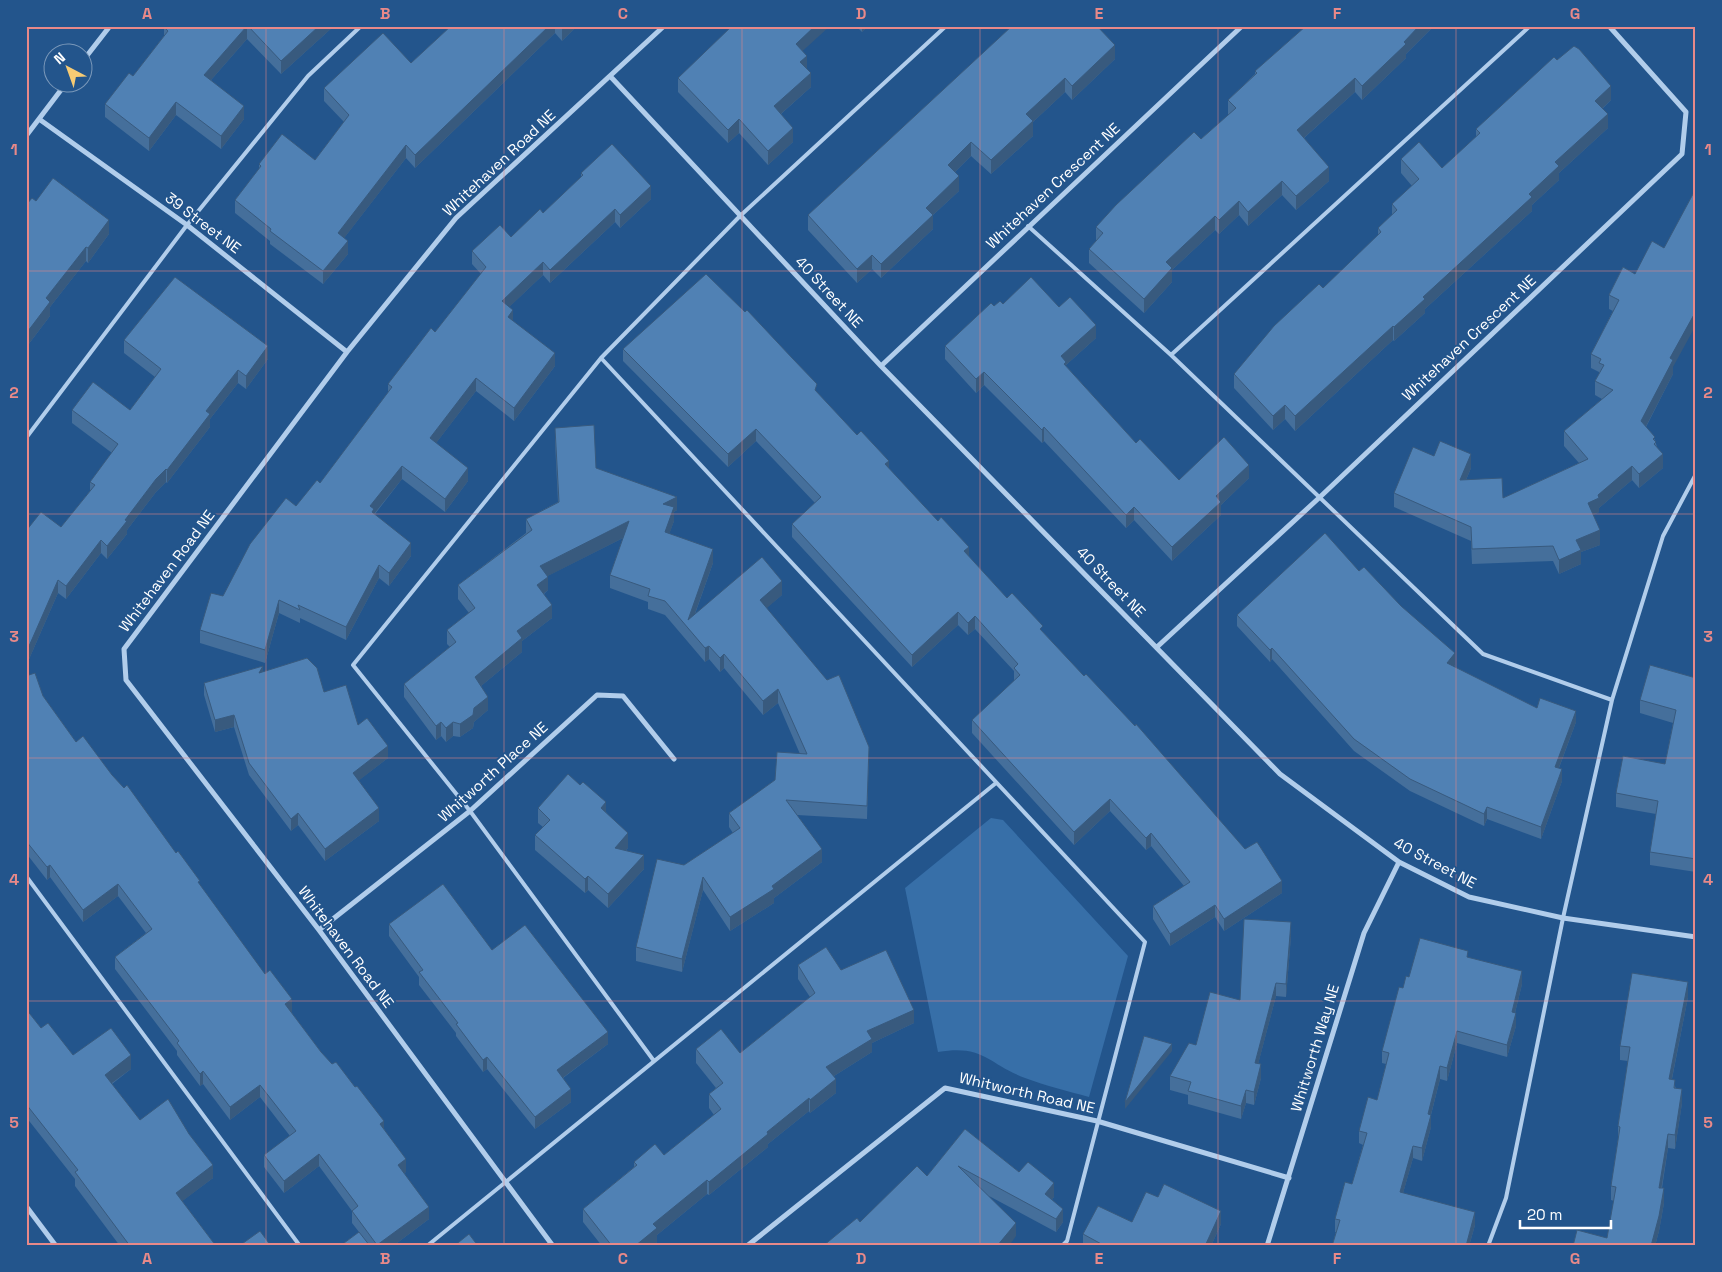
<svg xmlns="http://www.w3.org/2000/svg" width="1722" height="1272" font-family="'Space Grotesk',sans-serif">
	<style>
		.green { fill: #376fa8 }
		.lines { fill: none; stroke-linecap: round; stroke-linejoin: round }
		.service { stroke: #b1cdeb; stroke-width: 4 }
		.minor { stroke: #b1cdeb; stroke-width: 5 }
		.wall { fill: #456f9b }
		.shaded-wall { fill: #385a7e }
		.building { fill: #5081b4; stroke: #385a7e }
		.grid { fill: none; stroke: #e88989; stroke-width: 1; stroke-opacity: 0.55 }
		.labels { text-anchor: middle; stroke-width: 4; stroke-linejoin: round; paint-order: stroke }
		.street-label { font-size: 15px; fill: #fff; stroke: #23558c }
		.neatline { fill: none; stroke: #e88989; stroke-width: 2 }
		.grid-label { font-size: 16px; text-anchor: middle; font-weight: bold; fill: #e88989 }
	</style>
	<rect width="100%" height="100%" fill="#23558c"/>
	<path class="green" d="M 991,818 L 1003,820 L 1128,956 L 1089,1097 C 1068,1091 1046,1086 1025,1078 C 988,1064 984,1044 938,1052 L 905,888 Z"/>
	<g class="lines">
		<path class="service" d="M 1028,226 L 1171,355 L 1483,654 L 1612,700 L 1663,536 L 1696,474
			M 1171,355 L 1530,26
			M 601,358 L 740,216 L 946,26
			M 26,438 L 187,225 L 308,76 L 361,26
			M 26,876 L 300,1246
			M 654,1061 L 470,811 L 353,665 L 601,358 L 1145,942 L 1067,1241 L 1062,1246
			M 427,1246 L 996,783
			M 1488,1246 L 1506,1198 L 1563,918 L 1612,700"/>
		<path class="minor" d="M 82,62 L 110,26
			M 610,76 L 881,366 L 1280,774 L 1399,862 L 1469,897 L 1563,918 L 1696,937
			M 39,119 L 187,225 L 347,352
			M 26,136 L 67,82
			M 881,366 L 1242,26
			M 1157,647 L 1320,497 L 1682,154 L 1686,112 L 1609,26
			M 319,930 L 470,811 L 597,695 L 623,696 L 674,759
			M 26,1206 L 56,1246
			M 553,1246 L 319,930 L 126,680 L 124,649 L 347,352 L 456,218 L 664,26
			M 747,1246 L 945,1088 L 1097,1121 L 1289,1178
			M 1267,1246 L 1364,933 L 1399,862"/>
	</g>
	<path class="wall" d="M 164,26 L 334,26 L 281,74 L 247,39 L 211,80 L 244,119 L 221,149 L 176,115 L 149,151 L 105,117 L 105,104 L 133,76 L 164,36 Z
		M 451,26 L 577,26 L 562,41 L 555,33 L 415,168 L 406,158 L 344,238 L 348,254 L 323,284 L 270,244 L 270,241 L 235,213 L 235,200 L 259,170 L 259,164 L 315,160 L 344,122 L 324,101 L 324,88 L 411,63 Z
		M 856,26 L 868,26 L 862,32 Z
		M 1012,26 L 1115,59 L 1072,100 L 1065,92 L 1033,122 L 1033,136 L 991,174 L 971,156 L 955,172 L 959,191 L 933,215 L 933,229 L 881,278 L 872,269 L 857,283 L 808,230 L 808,215 Z
		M 1306,26 L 1434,26 L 1406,54 L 1406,58 L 1362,100 L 1355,92 L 1304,138 L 1329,181 L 1296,210 L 1282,195 L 1248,226 L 1239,215 L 1219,234 L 1215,230 L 1172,270 L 1172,282 L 1144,313 L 1089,263 L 1089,249 L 1096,241 L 1096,227 L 1229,115 L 1228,114 L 1228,100 L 1255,74 L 1255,71 Z
		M 802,51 L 811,87 L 781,114 L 793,142 L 768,165 L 739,133 L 728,143 L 678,92 L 678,78 Z
		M 1557,60 L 1611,100 L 1602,109 L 1608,128 L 1559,173 L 1559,180 L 1532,205 L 1532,211 L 1425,309 L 1425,313 L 1394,341 L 1393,340 L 1295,431 L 1285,419 L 1273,430 L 1234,388 L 1234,374 L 1378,236 L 1378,228 L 1392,215 L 1392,204 L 1412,186 L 1401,173 L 1401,159 L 1442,168 L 1476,137 L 1476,129 Z
		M 581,173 L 651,199 L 620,228 L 615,222 L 550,283 L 543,275 L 509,307 L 513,321 L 555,366 L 514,421 L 476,391 L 436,443 L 468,481 L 445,512 L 402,479 L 375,514 L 411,556 L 389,586 L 379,578 L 346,640 L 300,618 L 300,623 L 279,613 L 265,663 L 200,643 L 200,630 L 223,596 L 296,506 L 320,483 L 388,393 L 388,384 L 435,332 L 481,274 L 472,264 L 472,251 L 511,237 L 543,213 L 581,177 Z
		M 36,201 L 109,234 L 88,263 L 86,261 L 50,307 L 50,316 L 28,345 L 26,343 L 26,205 Z
		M 1623,267 L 1673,367 L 1673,374 L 1646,427 L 1655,440 L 1663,468 L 1639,488 L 1632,480 L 1599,508 L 1599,512 L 1593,515 L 1600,545 L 1581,552 L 1581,564 L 1559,574 L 1553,561 L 1472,564 L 1471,541 L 1394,507 L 1394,493 L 1434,456 L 1471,468 L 1466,480 L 1503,498 L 1579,463 L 1564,446 L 1564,431 L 1602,399 L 1595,395 L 1595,381 L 1599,374 L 1599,372 L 1591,368 L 1591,354 L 1613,311 L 1609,309 L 1609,295 Z
		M 1003,304 L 1059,307 L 1096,338 L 1066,365 L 1066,366 L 1136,443 L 1179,480 L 1249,478 L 1221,505 L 1221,515 L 1172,561 L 1134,520 L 1126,528 L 1044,441 L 1042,443 L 984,385 L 976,393 L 945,359 L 945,346 L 994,306 Z
		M 124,340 L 268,359 L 246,389 L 238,383 L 210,419 L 210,427 L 167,483 L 166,482 L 156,492 L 127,530 L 127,534 L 107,559 L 101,553 L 66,599 L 58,593 L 26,666 L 61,527 L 90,491 L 90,482 L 112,453 L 72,423 L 72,410 L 130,410 L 155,377 L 124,353 Z
		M 623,349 L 889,469 L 1007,598 L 1043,632 L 1282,893 L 1224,931 L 1215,917 L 1170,946 L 1153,919 L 1153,906 L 1184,886 L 1151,846 L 1146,850 L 1110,811 L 1074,845 L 972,733 L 972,720 L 1014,681 L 1014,671 L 975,629 L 968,635 L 958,625 L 912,667 L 792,537 L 792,524 L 815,503 L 756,441 L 728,467 L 623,361 Z
		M 555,428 L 596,468 L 677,510 L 674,512 L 674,521 L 669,534 L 713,563 L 695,614 L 782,595 L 766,608 L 869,747 L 867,819 L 797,815 L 822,862 L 774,898 L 774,903 L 730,931 L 703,890 L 682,972 L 636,961 L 636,947 L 684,865 L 733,833 L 729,827 L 729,813 L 775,780 L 800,754 L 778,703 L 763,715 L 724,668 L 720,672 L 709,659 L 705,662 L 665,615 L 648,609 L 648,602 L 610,588 L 610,575 L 623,538 L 547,576 L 548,590 L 544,594 L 552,618 L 522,641 L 522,652 L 481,686 L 488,710 L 474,722 L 473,728 L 460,737 L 453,736 L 446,742 L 441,736 L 436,740 L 404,697 L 404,684 L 450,647 L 447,644 L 447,630 L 469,613 L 458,599 L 458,585 L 526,533 L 526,519 L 558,502 L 555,442 Z
		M 1359,571 L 1455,665 L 1454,667 L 1537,708 L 1576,722 L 1559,768 L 1562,781 L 1541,839 L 1487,819 L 1484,826 L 1410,791 L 1354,751 L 1272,659 L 1270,662 L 1237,626 L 1237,615 Z
		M 263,672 L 324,692 L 358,725 L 388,758 L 359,780 L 379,821 L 325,861 L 298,825 L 291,831 L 249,775 L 234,727 L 215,732 L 204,695 L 204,683 Z
		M 26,676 L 43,696 L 76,742 L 112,775 L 176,853 L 292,1012 L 291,1012 L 321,1052 L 384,1129 L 406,1172 L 404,1173 L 429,1219 L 393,1246 L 340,1246 L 359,1232 L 352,1223 L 352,1211 L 319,1166 L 284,1193 L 264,1167 L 264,1155 L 290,1136 L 260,1097 L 230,1120 L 203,1084 L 200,1086 L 177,1055 L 177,1051 L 115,969 L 115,957 L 146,933 L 118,896 L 83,922 L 50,877 L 47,880 L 26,853 Z
		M 1696,678 L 1696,872 L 1650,865 L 1650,852 L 1656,814 L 1616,807 L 1616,793 L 1665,764 L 1673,723 L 1640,713 L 1640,700 Z
		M 538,808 L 606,812 L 628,848 L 626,850 L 644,869 L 608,908 L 588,890 L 585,893 L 535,850 L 535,835 L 543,827 L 538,823 Z
		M 389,924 L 492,950 L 608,1044 L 563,1078 L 571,1102 L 535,1129 L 487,1069 L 483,1072 L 456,1036 L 456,1033 L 419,985 L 419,977 L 389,936 Z
		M 1291,936 L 1286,997 L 1276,996 L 1258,1064 L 1261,1078 L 1254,1105 L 1246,1103 L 1241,1119 L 1188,1104 L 1188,1095 L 1170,1090 L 1170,1076 L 1196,1045 L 1240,1000 Z
		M 1468,958 L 1522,984 L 1515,1013 L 1516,1026 L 1507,1057 L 1457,1043 L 1447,1081 L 1440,1079 L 1431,1115 L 1431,1127 L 1422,1161 L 1413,1158 L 1403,1193 L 1475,1225 L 1469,1246 L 1332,1246 L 1336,1232 L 1335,1232 L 1335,1219 L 1352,1184 L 1363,1145 L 1359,1143 L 1359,1131 L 1377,1100 L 1386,1064 L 1382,1063 L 1382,1051 L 1403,988 L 1409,977 Z
		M 798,965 L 841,970 L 914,1023 L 872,1043 L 872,1052 L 834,1076 L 836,1093 L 810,1113 L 809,1111 L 768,1144 L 768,1147 L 709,1195 L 707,1194 L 657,1235 L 657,1242 L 652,1246 L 602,1246 L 583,1222 L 583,1209 L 634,1167 L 634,1162 L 664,1155 L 714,1115 L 709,1108 L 709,1094 L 716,1088 L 696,1063 L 696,1049 L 740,1053 L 810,997 L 798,979 Z
		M 1688,997 L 1672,1079 L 1682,1103 L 1675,1149 L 1668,1148 L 1662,1188 L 1664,1203 L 1659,1231 L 1655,1246 L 1573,1246 L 1607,1238 L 1614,1201 L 1611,1200 L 1611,1186 L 1618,1140 L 1618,1126 L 1628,1061 L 1620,1060 L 1620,1046 Z
		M 26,1009 L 41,1028 L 73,1055 L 131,1069 L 112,1084 L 140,1120 L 213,1178 L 182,1201 L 216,1246 L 120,1246 L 75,1186 L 75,1179 L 26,1117 Z
		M 965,1129 L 1019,1172 L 1054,1197 L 1052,1199 L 1063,1222 L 1056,1232 L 989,1196 L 1016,1236 L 860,1222 L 927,1176 Z
		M 1132,1222 L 1221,1224 L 1211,1246 L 1083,1246 L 1083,1234 Z"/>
	<path class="shaded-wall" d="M 247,26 L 247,39 L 204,88 L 204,75 Z
		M 319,26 L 334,26 L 281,74 L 281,61 Z
		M 549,26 L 555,26 L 555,33 L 415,168 L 415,155 Z
		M 563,26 L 577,26 L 562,41 L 562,28 Z
		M 815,26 L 830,26 L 796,57 L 796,44 Z
		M 862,26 L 868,26 L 862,32 Z
		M 1419,26 L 1434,26 L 1406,54 L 1406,58 L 1362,100 L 1362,86 Z
		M 1115,45 L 1115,59 L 1072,100 L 1072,86 Z
		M 807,56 L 807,70 L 800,62 Z
		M 811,73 L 811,87 L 774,120 L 774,106 Z
		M 1065,78 L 1065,92 L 1033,122 L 1033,136 L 991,174 L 991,160 L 1026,114 Z
		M 1355,78 L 1355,92 L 1297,144 L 1297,130 Z
		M 1611,86 L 1611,100 L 1595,115 L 1595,101 Z
		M 176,102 L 176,115 L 149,151 L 149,138 Z
		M 244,106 L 244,119 L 221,149 L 221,136 Z
		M 1608,114 L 1608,128 L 1559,173 L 1559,180 L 1532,205 L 1532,211 L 1425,309 L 1425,313 L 1394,341 L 1394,327 L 1423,297 L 1529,194 L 1555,162 Z
		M 739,119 L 739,133 L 728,143 L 728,130 Z
		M 793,128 L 793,142 L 768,165 L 768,151 Z
		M 971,142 L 971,156 L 948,179 L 948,165 Z
		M 406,145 L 406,158 L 338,246 L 338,233 Z
		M 1329,167 L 1329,181 L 1296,210 L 1296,196 Z
		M 959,176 L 959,191 L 933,215 L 933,229 L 881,278 L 881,264 L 926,208 Z
		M 1282,181 L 1282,195 L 1248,226 L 1248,212 Z
		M 651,186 L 651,199 L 620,228 L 620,215 Z
		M 1239,201 L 1239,215 L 1219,234 L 1219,220 Z
		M 615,209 L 615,222 L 550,283 L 550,270 Z
		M 1215,216 L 1215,230 L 1172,270 L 1172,282 L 1144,313 L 1144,299 L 1166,262 Z
		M 109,220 L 109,234 L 88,263 L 88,248 Z
		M 348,241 L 348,254 L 323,284 L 323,271 Z
		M 86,247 L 86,261 L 50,307 L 50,316 L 28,345 L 28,331 L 46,298 Z
		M 872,255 L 872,269 L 857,283 L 857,269 Z
		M 543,262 L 543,275 L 502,314 L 502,301 Z
		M 513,310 L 513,323 L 508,317 Z
		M 1696,311 L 1696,325 L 1673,367 L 1673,374 L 1641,436 L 1641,421 L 1670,358 Z
		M 1096,325 L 1096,338 L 1066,365 L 1066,375 L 1061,356 Z
		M 1393,326 L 1393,340 L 1295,431 L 1295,416 Z
		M 268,346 L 268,359 L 246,389 L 246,376 Z
		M 555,353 L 555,366 L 514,421 L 514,408 Z
		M 238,370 L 238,383 L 210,419 L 210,427 L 167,483 L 167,470 L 206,411 Z
		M 984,372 L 984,385 L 976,393 L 976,379 Z
		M 476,378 L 476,391 L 430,451 L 430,438 Z
		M 1285,405 L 1285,419 L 1273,430 L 1273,416 Z
		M 1044,427 L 1044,441 L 1042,443 L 1042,430 Z
		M 756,429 L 756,441 L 728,467 L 728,454 Z
		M 1471,454 L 1471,468 L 1460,494 L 1460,480 Z
		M 1663,454 L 1663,468 L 1639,488 L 1639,474 Z
		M 889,461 L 889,473 L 885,464 Z
		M 1249,465 L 1249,478 L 1221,505 L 1221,515 L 1172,561 L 1172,547 L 1216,496 Z
		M 402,466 L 402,479 L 374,514 L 374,522 L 370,506 Z
		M 1632,466 L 1632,480 L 1599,508 L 1599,512 L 1588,518 L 1588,503 Z
		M 468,468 L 468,481 L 445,512 L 445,499 Z
		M 166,469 L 166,482 L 156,492 L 127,530 L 127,534 L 107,559 L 107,546 L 125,520 L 156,479 Z
		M 677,497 L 677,510 L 674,512 L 674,521 L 665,546 L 663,504 Z
		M 1134,507 L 1134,520 L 1126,528 L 1126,515 Z
		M 629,521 L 629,535 L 540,580 L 540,566 Z
		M 1600,530 L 1600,545 L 1581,552 L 1581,564 L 1559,574 L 1559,560 L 1576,540 Z
		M 101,540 L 101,553 L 66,599 L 66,586 Z
		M 411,543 L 411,556 L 389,586 L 389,573 Z
		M 969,547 L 969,559 L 964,551 Z
		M 713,549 L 713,563 L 689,630 L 688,620 Z
		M 379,565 L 379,578 L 346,640 L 346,627 Z
		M 548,577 L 548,590 L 537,599 L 537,585 Z
		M 58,580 L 58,593 L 26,666 L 26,653 Z
		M 782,581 L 782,595 L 760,614 L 760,600 Z
		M 279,600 L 279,613 L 265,663 L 265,650 Z
		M 552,605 L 552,618 L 522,641 L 522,652 L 475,691 L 475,677 L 517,631 Z
		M 958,612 L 958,625 L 912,667 L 912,655 Z
		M 975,616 L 975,629 L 968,635 L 968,623 Z
		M 709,646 L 709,659 L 705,662 L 705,648 Z
		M 1272,648 L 1272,659 L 1270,662 L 1270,650 Z
		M 1455,653 L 1455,665 L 1447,675 L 1447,663 Z
		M 724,654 L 724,668 L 720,672 L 720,658 Z
		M 263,666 L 263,678 L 259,673 Z
		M 778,689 L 778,703 L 763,715 L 763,701 Z
		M 488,697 L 488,710 L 474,722 L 473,728 L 460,737 L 460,724 L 474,708 Z
		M 1576,711 L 1576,722 L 1555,778 L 1555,767 Z
		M 234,715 L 234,727 L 215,732 L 215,720 Z
		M 441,722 L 441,736 L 436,740 L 436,726 Z
		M 453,722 L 453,736 L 446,742 L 446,728 Z
		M 388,746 L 388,758 L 353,785 L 353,773 Z
		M 1562,769 L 1562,781 L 1541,839 L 1541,827 Z
		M 1110,799 L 1110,811 L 1074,845 L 1074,832 Z
		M 606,802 L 606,816 L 601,808 Z
		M 1487,807 L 1487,819 L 1484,826 L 1484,814 Z
		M 379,808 L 379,821 L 325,861 L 325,849 Z
		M 298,813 L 298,825 L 291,831 L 291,819 Z
		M 628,833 L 628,848 L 615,862 L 615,848 Z
		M 1151,833 L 1151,846 L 1146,850 L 1146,838 Z
		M 822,849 L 822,862 L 774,898 L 774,903 L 730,931 L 730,917 Z
		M 644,855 L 644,869 L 608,908 L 608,894 Z
		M 50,865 L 50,877 L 47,880 L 47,867 Z
		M 588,876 L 588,890 L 585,893 L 585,879 Z
		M 703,877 L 703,890 L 682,972 L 682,959 Z
		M 1282,881 L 1282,893 L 1224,931 L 1224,919 Z
		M 118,884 L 118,896 L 83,922 L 83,910 Z
		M 1215,905 L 1215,917 L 1170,946 L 1170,934 Z
		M 1291,922 L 1291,936 L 1286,997 L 1286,984 Z
		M 1522,971 L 1522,984 L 1512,1025 L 1512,1012 Z
		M 1688,982 L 1688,997 L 1669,1093 L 1669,1079 Z
		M 1276,983 L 1276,996 L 1255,1076 L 1255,1063 Z
		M 292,999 L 292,1012 L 285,1017 L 285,1004 Z
		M 914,1010 L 914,1023 L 872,1043 L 872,1052 L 826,1081 L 826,1067 L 867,1031 Z
		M 1516,1013 L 1516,1026 L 1507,1057 L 1507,1045 Z
		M 1457,1031 L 1457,1043 L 1447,1081 L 1447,1068 Z
		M 608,1032 L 608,1044 L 557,1082 L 557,1070 Z
		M 1172,1044 L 1172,1051 L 1125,1109 L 1125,1102 Z
		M 131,1055 L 131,1069 L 105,1088 L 105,1075 Z
		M 487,1057 L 487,1069 L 483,1072 L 483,1060 Z
		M 1261,1064 L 1261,1078 L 1254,1105 L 1254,1092 Z
		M 1440,1066 L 1440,1079 L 1428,1126 L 1428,1114 Z
		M 203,1071 L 203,1084 L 200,1086 L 200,1074 Z
		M 836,1079 L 836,1093 L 810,1113 L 810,1100 Z
		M 260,1085 L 260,1097 L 230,1120 L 230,1107 Z
		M 571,1089 L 571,1102 L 535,1129 L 535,1117 Z
		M 1682,1089 L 1682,1103 L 1675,1149 L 1675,1135 Z
		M 1246,1090 L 1246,1103 L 1241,1119 L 1241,1106 Z
		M 809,1098 L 809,1111 L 768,1144 L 768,1147 L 709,1195 L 709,1182 L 767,1132 Z
		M 1431,1115 L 1431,1127 L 1422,1161 L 1422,1148 Z
		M 384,1121 L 384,1134 L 380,1124 Z
		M 1668,1134 L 1668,1148 L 1659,1202 L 1659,1188 Z
		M 1413,1146 L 1413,1158 L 1400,1204 L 1400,1192 Z
		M 319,1154 L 319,1166 L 284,1193 L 284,1181 Z
		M 406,1159 L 406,1172 L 398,1178 L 398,1165 Z
		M 213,1165 L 213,1178 L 176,1206 L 176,1193 Z
		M 707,1180 L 707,1194 L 657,1235 L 657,1242 L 652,1246 L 635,1246 L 653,1224 Z
		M 1054,1183 L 1054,1197 L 1045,1208 L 1045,1194 Z
		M 1664,1188 L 1664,1203 L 1659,1231 L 1655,1246 L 1651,1246 Z
		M 429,1207 L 429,1219 L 393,1246 L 377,1246 L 377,1245 Z
		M 1063,1209 L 1063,1222 L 1056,1232 L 1056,1219 Z
		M 1221,1211 L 1221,1224 L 1211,1246 L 1205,1246 Z
		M 1475,1212 L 1475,1225 L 1469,1246 L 1466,1246 Z
		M 1016,1223 L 1016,1236 L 1009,1246 L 997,1246 Z"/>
	<path class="building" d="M 164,26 L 247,26 L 204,75 L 244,106 L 221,136 L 176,102 L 149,138 L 105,104 L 129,73 L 133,76 L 168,31 L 164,27 Z
		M 248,26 L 319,26 L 281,61 Z
		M 451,26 L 549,26 L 415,155 L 406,145 L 338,233 L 348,241 L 323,271 L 270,231 L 271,229 L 235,200 L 261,166 L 259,164 L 282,134 L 315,160 L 349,115 L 324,88 L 383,33 L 411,63 Z
		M 732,26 L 815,26 L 796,44 L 807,56 L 800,62 L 811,73 L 774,106 L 793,128 L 768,151 L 739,119 L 728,130 L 678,78 Z
		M 1012,26 L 1097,26 L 1115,45 L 1072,86 L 1065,78 L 1026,114 L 1033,121 L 991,160 L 971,142 L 948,165 L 959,176 L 926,208 L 933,215 L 881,264 L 872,255 L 857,269 L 808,215 Z
		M 1306,26 L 1419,26 L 1404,42 L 1406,44 L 1362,86 L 1355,78 L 1297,130 L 1329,167 L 1296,196 L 1282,181 L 1248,212 L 1239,201 L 1219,220 L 1215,216 L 1166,262 L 1172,268 L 1144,299 L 1089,249 L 1103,233 L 1096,227 L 1116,205 L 1194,132 L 1201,139 L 1236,108 L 1228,100 L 1257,73 L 1255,71 Z
		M 1574,46 L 1579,49 L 1611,86 L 1595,101 L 1608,114 L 1555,162 L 1559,166 L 1529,194 L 1532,197 L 1423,297 L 1425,299 L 1394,327 L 1393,326 L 1295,416 L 1285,405 L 1273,416 L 1234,374 L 1274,326 L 1319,284 L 1323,288 L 1381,232 L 1378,228 L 1397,210 L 1392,204 L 1419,179 L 1401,159 L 1419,142 L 1442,168 L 1480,133 L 1476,129 L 1554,57 L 1557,60 Z
		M 612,144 L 651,186 L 620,215 L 615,209 L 550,270 L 543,262 L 502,301 L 513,310 L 508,317 L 555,353 L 514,408 L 476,378 L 430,438 L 468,468 L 445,499 L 402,466 L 370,506 L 374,509 L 372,512 L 411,543 L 389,573 L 379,565 L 346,627 L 298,605 L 300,610 L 279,600 L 265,650 L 200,630 L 211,593 L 223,596 L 250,544 L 286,498 L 296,506 L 317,480 L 320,483 L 392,387 L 388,384 L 431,328 L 435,332 L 486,267 L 472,251 L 500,225 L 511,237 L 540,209 L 543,213 L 583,175 L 581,173 Z
		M 53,178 L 109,220 L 88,248 L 86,247 L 46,298 L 50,302 L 28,331 L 26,329 L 26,205 L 32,198 L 36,201 Z
		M 1693,194 L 1696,196 L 1696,311 L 1670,358 L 1673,360 L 1641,421 L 1655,437 L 1653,439 L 1656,442 L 1654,444 L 1663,454 L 1639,474 L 1632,466 L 1598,495 L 1599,498 L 1588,503 L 1600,530 L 1576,540 L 1581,550 L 1559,560 L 1553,546 L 1472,549 L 1471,527 L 1394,493 L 1413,447 L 1434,456 L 1440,441 L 1471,454 L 1460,480 L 1502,478 L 1503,498 L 1588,459 L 1564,431 L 1613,390 L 1595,381 L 1604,365 L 1599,363 L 1601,359 L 1591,354 L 1619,300 L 1609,295 L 1623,267 L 1635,274 L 1652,241 L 1664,248 Z
		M 706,274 L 745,312 L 747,310 L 793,359 L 817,384 L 815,390 L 857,435 L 861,431 L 889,461 L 885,464 L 938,521 L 941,517 L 969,547 L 964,551 L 1007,598 L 1012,593 L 1043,626 L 1040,629 L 1084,676 L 1086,674 L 1135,726 L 1136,724 L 1245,849 L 1257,842 L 1282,881 L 1224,919 L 1215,905 L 1170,934 L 1153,906 L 1190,882 L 1151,833 L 1146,838 L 1110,799 L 1074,832 L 972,720 L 1020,675 L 1014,668 L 1018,664 L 975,616 L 968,623 L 958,612 L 912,655 L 792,524 L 821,497 L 756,429 L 728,454 L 623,349 Z
		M 175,277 L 268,346 L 246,376 L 238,370 L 206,411 L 210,414 L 167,470 L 166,469 L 156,479 L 125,520 L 127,521 L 107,546 L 101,540 L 66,586 L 58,580 L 26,653 L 26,531 L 41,512 L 61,527 L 95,485 L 90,482 L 118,444 L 72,410 L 93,382 L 130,410 L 161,369 L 124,340 Z
		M 1031,277 L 1059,307 L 1070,297 L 1096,325 L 1061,356 L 1066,362 L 1064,364 L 1136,443 L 1140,439 L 1179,480 L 1224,437 L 1249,465 L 1216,496 L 1221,502 L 1172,547 L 1134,507 L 1126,515 L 1044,427 L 1042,430 L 984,372 L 976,379 L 945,346 L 991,303 L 994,306 L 1000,301 L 1003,304 Z
		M 594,425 L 596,468 L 677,497 L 663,504 L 674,507 L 665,532 L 713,549 L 688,620 L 762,557 L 782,581 L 760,600 L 827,680 L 839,675 L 869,747 L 867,806 L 786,800 L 822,849 L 772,886 L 774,889 L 730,917 L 703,877 L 682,959 L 636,947 L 657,859 L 684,865 L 740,828 L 729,813 L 775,780 L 777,752 L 807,754 L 778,689 L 763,701 L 724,654 L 720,658 L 709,646 L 705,648 L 665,601 L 648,596 L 650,589 L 610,575 L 629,521 L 540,566 L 548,577 L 537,585 L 552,605 L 517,631 L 522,638 L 475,677 L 488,697 L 474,708 L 473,715 L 460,724 L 453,722 L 446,728 L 441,722 L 436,726 L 404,684 L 456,642 L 447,630 L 475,608 L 458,585 L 532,530 L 526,519 L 559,502 L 555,428 Z
		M 1325,533 L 1359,571 L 1364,567 L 1401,606 L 1455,653 L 1447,663 L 1537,708 L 1540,698 L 1576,711 L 1555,767 L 1562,769 L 1541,827 L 1487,807 L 1484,814 L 1410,779 L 1354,739 L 1272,648 L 1270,650 L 1237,615 Z
		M 307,658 L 317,668 L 324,692 L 346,685 L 358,725 L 367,718 L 388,746 L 353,773 L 379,808 L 325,849 L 298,813 L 291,819 L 249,763 L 234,715 L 215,720 L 204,683 L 263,666 L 259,673 Z
		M 1650,665 L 1696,678 L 1696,859 L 1650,852 L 1658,801 L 1616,793 L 1623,756 L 1665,764 L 1676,710 L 1640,700 Z
		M 35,673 L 43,696 L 76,742 L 83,736 L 112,775 L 124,788 L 127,785 L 176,853 L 178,851 L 200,881 L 198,882 L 265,974 L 270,970 L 292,999 L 285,1004 L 321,1052 L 332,1064 L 336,1062 L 355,1087 L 357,1086 L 384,1121 L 380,1124 L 406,1159 L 398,1165 L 429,1207 L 377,1245 L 352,1211 L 358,1206 L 319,1154 L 284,1181 L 264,1155 L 296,1131 L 260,1085 L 230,1107 L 203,1071 L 200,1074 L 177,1043 L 179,1041 L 115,957 L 152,929 L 118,884 L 83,910 L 50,865 L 47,867 L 26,841 L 26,676 Z
		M 568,774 L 580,785 L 583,782 L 606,802 L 601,808 L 628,833 L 615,848 L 644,855 L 608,894 L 588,876 L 585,879 L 535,835 L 550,820 L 538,808 Z
		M 443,884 L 492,950 L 525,925 L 608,1032 L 557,1070 L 571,1089 L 535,1117 L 487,1057 L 483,1060 L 456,1024 L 458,1023 L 419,972 L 423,970 L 389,924 Z
		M 1244,919 L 1291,922 L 1286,984 L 1276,983 L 1255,1063 L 1261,1064 L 1254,1092 L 1246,1090 L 1241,1106 L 1188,1091 L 1191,1082 L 1170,1076 L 1189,1043 L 1196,1045 L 1210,992 L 1240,1000 Z
		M 1420,938 L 1468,951 L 1467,957 L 1522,971 L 1512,1012 L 1516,1013 L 1507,1045 L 1457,1031 L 1447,1068 L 1440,1066 L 1428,1114 L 1431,1115 L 1422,1148 L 1413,1146 L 1400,1192 L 1475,1212 L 1466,1246 L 1461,1245 L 1461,1246 L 1332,1246 L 1340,1220 L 1335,1219 L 1345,1182 L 1352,1184 L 1367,1133 L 1359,1131 L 1368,1097 L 1377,1100 L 1389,1053 L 1382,1051 L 1399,987 L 1403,988 L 1406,976 L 1409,977 Z
		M 826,947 L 841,970 L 886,950 L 914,1010 L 867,1031 L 872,1039 L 826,1067 L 836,1079 L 810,1100 L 809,1098 L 767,1132 L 768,1134 L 709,1182 L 707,1180 L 653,1224 L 657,1228 L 635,1246 L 612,1246 L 583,1209 L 637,1165 L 634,1162 L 655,1144 L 664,1155 L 721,1109 L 709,1094 L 723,1083 L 696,1049 L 721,1029 L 740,1053 L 815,993 L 798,965 Z
		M 1632,973 L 1688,982 L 1669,1079 L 1675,1080 L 1674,1088 L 1682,1089 L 1675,1135 L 1668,1134 L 1659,1188 L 1664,1188 L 1659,1216 L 1651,1246 L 1573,1246 L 1577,1230 L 1607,1238 L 1616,1187 L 1611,1186 L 1620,1127 L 1618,1126 L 1630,1047 L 1620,1046 Z
		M 26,1009 L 41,1028 L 48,1023 L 73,1055 L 111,1028 L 131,1055 L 105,1075 L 140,1120 L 168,1099 L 189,1134 L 213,1165 L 176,1193 L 216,1246 L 130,1246 L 75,1172 L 78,1170 L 26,1104 Z
		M 1144,1036 L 1172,1044 L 1125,1102 Z
		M 965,1129 L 1019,1172 L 1028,1162 L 1054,1183 L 1045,1194 L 1063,1209 L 1056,1219 L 958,1166 L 1016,1223 L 997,1246 L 823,1246 L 857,1218 L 860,1222 L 917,1166 L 927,1176 Z
		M 1164,1184 L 1221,1211 L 1205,1246 L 1105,1246 L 1083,1234 L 1098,1206 L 1132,1222 L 1146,1192 L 1158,1197 Z
		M 260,1231 L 271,1246 L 239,1246 Z
		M 359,1232 L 370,1246 L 340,1246 Z
		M 469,1234 L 478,1246 L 454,1246 Z"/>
	<path class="grid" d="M 266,26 L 266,1246M 504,26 L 504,1246M 742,26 L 742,1246M 980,26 L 980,1246M 1218,26 L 1218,1246M 1456,26 L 1456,1246M 26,271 L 1696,271M 26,514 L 1696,514M 26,758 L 1696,758M 26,1001 L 1696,1001"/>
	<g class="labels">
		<g class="street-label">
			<text transform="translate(499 163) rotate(-43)" y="5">Whitehaven Road NE</text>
			<text transform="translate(1053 186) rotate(-43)" y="5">Whitehaven Crescent NE</text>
			<text transform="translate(203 223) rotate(37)" y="5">39 Street NE</text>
			<text transform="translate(829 292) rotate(47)" y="5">40 Street NE</text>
			<text transform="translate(1469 338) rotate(-43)" y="5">Whitehaven Crescent NE</text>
			<text transform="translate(167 571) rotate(-53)" y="5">Whitehaven Road NE</text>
			<text transform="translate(1111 582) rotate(46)" y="5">40 Street NE</text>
			<text transform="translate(493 772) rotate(-42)" y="5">Whitworth Place NE</text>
			<text transform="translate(1435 863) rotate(28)" y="5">40 Street NE</text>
			<text transform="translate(346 947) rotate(53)" y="5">Whitehaven Road NE</text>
			<text transform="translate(1315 1048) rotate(-73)" y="5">Whitworth Way NE</text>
			<text transform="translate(1027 1093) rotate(13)" y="5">Whitworth Road NE</text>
		</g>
	</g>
	<rect width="1722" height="1272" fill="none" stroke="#23558c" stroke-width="55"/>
	<g transform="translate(68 68) rotate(319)"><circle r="24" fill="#23558c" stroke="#7b99ba"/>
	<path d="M0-4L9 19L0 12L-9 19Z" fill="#f6cb74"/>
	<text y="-8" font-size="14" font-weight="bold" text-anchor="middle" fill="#ffffff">N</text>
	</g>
	<path d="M1520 1220v8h91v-8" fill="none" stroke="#ffffff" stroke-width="2.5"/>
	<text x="1527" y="1220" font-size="15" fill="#ffffff" stroke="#23558c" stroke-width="4" paint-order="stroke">20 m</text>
	<rect x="28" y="28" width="1666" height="1216" class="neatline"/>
	<g class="grid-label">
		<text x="147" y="19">A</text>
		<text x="385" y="19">B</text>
		<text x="623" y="19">C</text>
		<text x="861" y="19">D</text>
		<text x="1099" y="19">E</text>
		<text x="1337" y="19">F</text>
		<text x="1575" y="19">G</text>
		<text x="14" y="155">1</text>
		<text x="1708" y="155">1</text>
		<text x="14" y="398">2</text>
		<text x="1708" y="398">2</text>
		<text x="14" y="642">3</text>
		<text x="1708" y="642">3</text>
		<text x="14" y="885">4</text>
		<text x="1708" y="885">4</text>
		<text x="14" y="1128">5</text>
		<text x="1708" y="1128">5</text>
		<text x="147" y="1264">A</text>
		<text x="385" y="1264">B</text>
		<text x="623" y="1264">C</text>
		<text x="861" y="1264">D</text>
		<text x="1099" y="1264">E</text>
		<text x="1337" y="1264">F</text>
		<text x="1575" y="1264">G</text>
	</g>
</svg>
